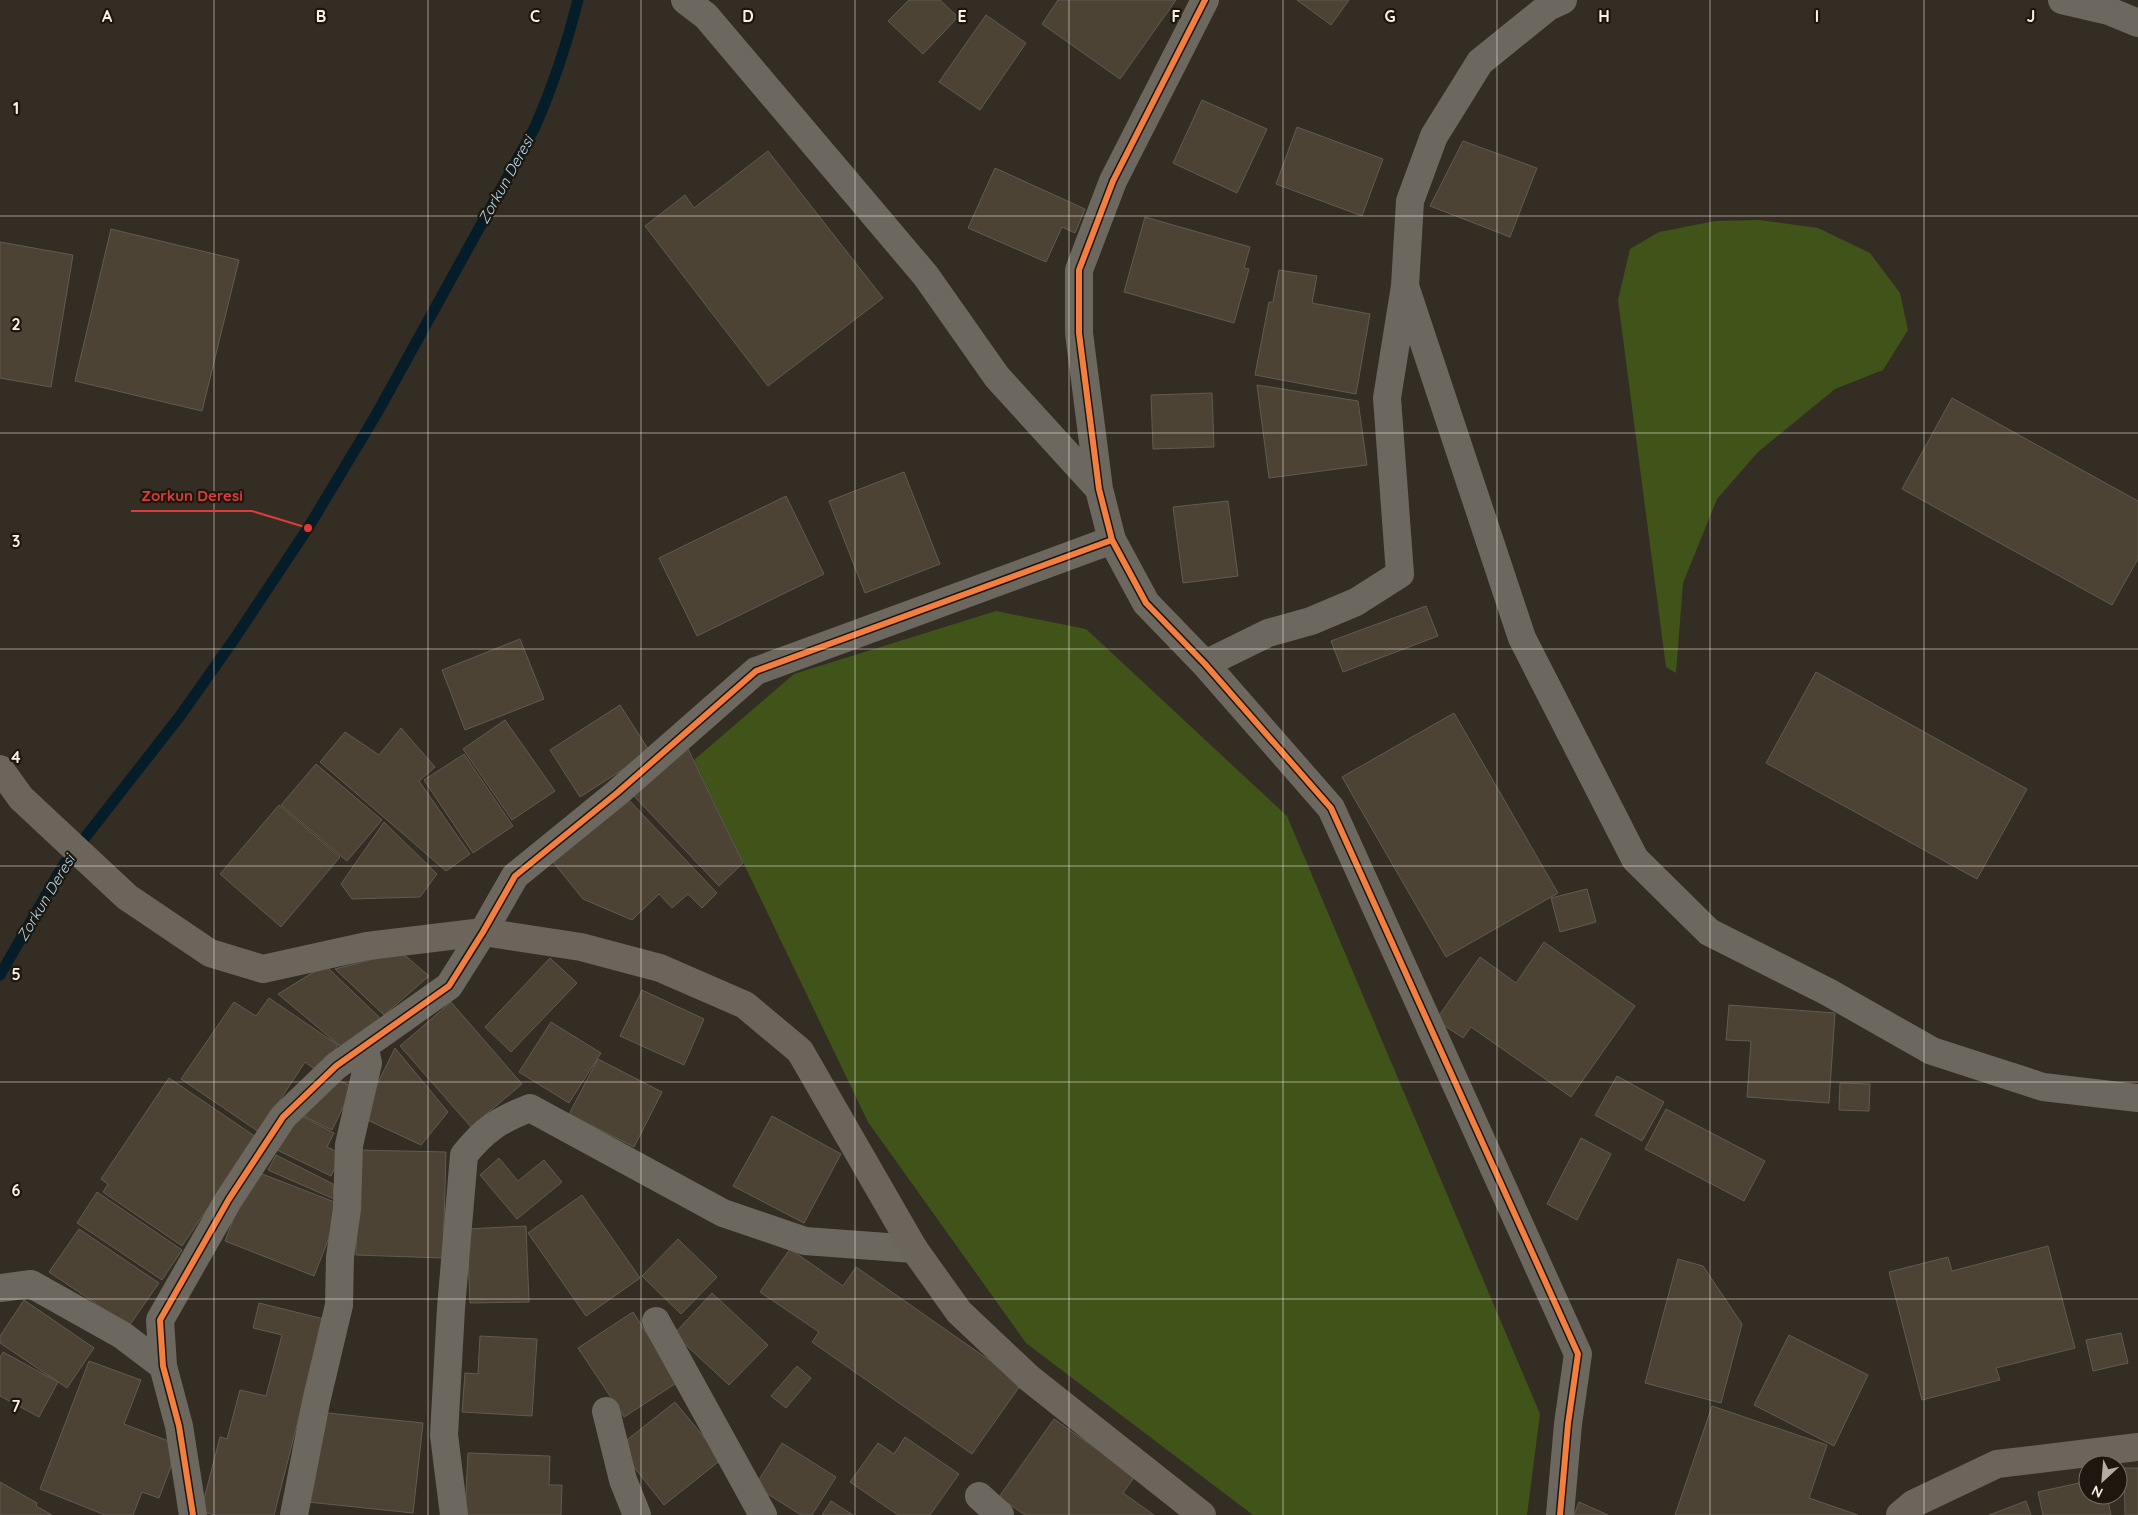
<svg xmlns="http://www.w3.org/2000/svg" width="2138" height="1515" font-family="Quicksand,sans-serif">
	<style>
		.green { fill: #405419 }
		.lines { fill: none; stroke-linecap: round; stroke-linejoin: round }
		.stream { stroke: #051c29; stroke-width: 11 }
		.building { fill: #4c4335; stroke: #615b52 }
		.minor { stroke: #6d685f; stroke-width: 28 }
		.secondary { stroke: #6b655b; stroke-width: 28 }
		.cycleway-casing { stroke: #1d170f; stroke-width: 9 }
		.cycleway { stroke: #f27e40; stroke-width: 6 }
		.grid { fill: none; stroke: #faf1e6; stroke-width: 1; stroke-opacity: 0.55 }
		.labels { text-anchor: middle; stroke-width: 4.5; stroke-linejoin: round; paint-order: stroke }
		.water-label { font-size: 15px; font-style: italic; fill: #addbf7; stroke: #1d170f }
		.grid-label { font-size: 16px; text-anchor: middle; font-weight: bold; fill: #faf1e6; stroke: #1d170f; stroke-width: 4.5; stroke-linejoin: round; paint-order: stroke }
		.leader { fill: none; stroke: #da3c3b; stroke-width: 2 }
		.callout-dot { fill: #da3c3b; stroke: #1d170f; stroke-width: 2 }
		.callout-label { font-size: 15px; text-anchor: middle; font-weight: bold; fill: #da3c3b; stroke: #1d170f; stroke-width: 4.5; stroke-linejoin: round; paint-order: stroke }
	</style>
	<rect width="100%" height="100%" fill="#342d23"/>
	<path class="green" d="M 1760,220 L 1818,228 L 1870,253 L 1900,293 L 1908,330 L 1883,370 L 1835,389 L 1758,452 L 1717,499 L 1683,583 L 1676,673 L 1666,667 L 1618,300 L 1630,249 L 1659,232 L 1715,221 Z
		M 996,611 L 1086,629 L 1287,816 L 1540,1414 L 1527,1515 L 1253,1515 L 1026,1343 L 868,1122 L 694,760 L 794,674 Z"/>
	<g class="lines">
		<path class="stream" d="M 0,975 L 62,867 L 180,716 L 235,638 L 308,528 L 376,415 L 535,127 C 553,86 567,44 578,0"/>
	</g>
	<path class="building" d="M 909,0 L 940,0 L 958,17 L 923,54 L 888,21 Z
		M 1058,0 L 1176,0 L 1120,79 L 1042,24 Z
		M 1297,0 L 1349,0 L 1331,25 Z
		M 986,15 L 1026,43 L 980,110 L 939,82 Z
		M 1202,100 L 1267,129 L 1237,193 L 1173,163 Z
		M 1297,127 L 1383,159 L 1362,216 L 1276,184 Z
		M 1463,141 L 1537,168 L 1510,237 L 1430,206 Z
		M 768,151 L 883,298 L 768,386 L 645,226 L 685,195 L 694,208 Z
		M 995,168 L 1085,209 L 1075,233 L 1062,227 L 1046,262 L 968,228 Z
		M 1145,217 L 1250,247 L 1244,268 L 1249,269 L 1234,323 L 1124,292 Z
		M 111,229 L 239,260 L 202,411 L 75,381 Z
		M 0,242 L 73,255 L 51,387 L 0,378 Z
		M 1279,270 L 1317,276 L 1312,303 L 1370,314 L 1356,394 L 1255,375 L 1269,302 L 1273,302 Z
		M 1257,385 L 1358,401 L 1367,465 L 1269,478 Z
		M 1212,393 L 1214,447 L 1153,449 L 1151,395 Z
		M 1952,398 L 2138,501 L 2138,559 L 2112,605 L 1902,489 Z
		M 904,472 L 940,564 L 865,593 L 829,501 Z
		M 786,496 L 824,574 L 697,636 L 659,558 Z
		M 1228,501 L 1238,576 L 1183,583 L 1173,507 Z
		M 1426,606 L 1438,636 L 1343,672 L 1331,641 Z
		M 520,639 L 544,699 L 465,730 L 442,670 Z
		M 1816,672 L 2027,789 L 1977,879 L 1766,763 Z
		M 620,705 L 650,752 L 580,797 L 550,750 Z
		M 1454,713 L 1558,893 L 1446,957 L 1342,777 Z
		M 505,720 L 555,791 L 512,820 L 463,749 Z
		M 401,728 L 435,767 L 419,781 L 470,854 L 446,871 L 320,762 L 345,732 L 379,755 Z
		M 687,747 L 743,863 L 719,886 L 633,795 Z
		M 464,754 L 513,826 L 473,853 L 424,780 Z
		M 316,764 L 382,820 L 347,861 L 281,805 Z
		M 625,796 L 717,893 L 702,908 L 688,894 L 672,908 L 659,894 L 632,920 L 583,899 L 553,862 Z
		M 279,805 L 340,857 L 281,927 L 220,874 Z
		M 384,822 L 437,874 L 420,897 L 352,899 L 341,884 Z
		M 1587,889 L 1596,922 L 1560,932 L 1551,898 Z
		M 1544,942 L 1635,1006 L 1571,1097 L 1471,1027 L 1463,1038 L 1436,1020 L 1480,957 L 1516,983 Z
		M 401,952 L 429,976 L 384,1015 L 335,969 Z
		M 550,958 L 577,983 L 511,1052 L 485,1027 Z
		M 325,965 L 381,1019 L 346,1051 L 278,994 Z
		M 642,990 L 704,1019 L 684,1065 L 620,1036 Z
		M 269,998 L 338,1045 L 320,1073 L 305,1062 L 259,1132 L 181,1079 L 234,1002 L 256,1016 Z
		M 451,1002 L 522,1084 L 471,1127 L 400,1046 Z
		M 1729,1005 L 1835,1013 L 1829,1103 L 1747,1097 L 1751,1041 L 1726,1040 Z
		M 551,1022 L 601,1053 L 569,1103 L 519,1072 Z
		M 395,1048 L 448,1112 L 421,1145 L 361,1117 Z
		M 598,1059 L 662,1092 L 634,1147 L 569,1114 Z
		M 329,1076 L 353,1087 L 332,1130 L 302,1115 Z
		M 1617,1076 L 1664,1102 L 1642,1141 L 1595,1115 Z
		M 169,1078 L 256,1137 L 182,1246 L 103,1192 L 108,1184 L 101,1179 Z
		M 1840,1083 L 1870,1084 L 1869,1111 L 1839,1110 Z
		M 1666,1109 L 1765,1161 L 1744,1201 L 1645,1149 Z
		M 292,1111 L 334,1133 L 327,1147 L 342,1154 L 331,1176 L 273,1148 Z
		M 772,1116 L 841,1154 L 804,1223 L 733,1186 Z
		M 1581,1138 L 1611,1154 L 1577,1220 L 1547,1204 Z
		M 358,1150 L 446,1152 L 443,1258 L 356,1255 Z
		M 276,1155 L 333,1184 L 334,1199 L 268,1170 Z
		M 499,1158 L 518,1181 L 544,1160 L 562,1182 L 517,1219 L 480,1175 Z
		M 252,1170 L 342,1205 L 314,1276 L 225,1241 Z
		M 97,1192 L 182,1250 L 162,1280 L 77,1223 Z
		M 582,1195 L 640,1278 L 586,1316 L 528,1233 Z
		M 526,1226 L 529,1302 L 470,1303 L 467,1229 Z
		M 79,1229 L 159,1283 L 129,1326 L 49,1272 Z
		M 678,1239 L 717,1277 L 681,1314 L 642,1276 Z
		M 2048,1246 L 2075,1348 L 1996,1368 L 2000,1380 L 1922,1400 L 1889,1272 L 1948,1257 L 1952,1271 Z
		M 790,1249 L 843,1286 L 856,1267 L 1022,1383 L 972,1454 L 812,1342 L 819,1332 L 760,1292 Z
		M 1678,1259 L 1703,1266 L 1742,1324 L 1721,1403 L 1645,1383 Z
		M 712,1293 L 768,1345 L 729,1385 L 674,1334 Z
		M 24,1300 L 94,1348 L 67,1388 L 0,1343 L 0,1336 Z
		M 259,1303 L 328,1320 L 306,1411 L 301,1409 L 274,1515 L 214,1515 L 201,1511 L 220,1437 L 227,1439 L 240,1390 L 266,1396 L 282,1335 L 253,1328 Z
		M 633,1312 L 678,1382 L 624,1417 L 578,1348 Z
		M 2121,1333 L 2128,1363 L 2093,1371 L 2086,1340 Z
		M 1789,1335 L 1868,1375 L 1834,1446 L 1754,1405 Z
		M 480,1336 L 537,1339 L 532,1416 L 462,1412 L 465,1373 L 478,1374 Z
		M 3,1352 L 58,1382 L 39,1417 L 0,1396 L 0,1357 Z
		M 89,1361 L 141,1380 L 124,1424 L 179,1445 L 159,1498 L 142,1492 L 133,1515 L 105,1515 L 40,1489 Z
		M 797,1366 L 811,1378 L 786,1408 L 771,1396 Z
		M 675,1402 L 722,1459 L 664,1505 L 618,1447 Z
		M 1712,1406 L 1827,1445 L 1809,1498 L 1858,1515 L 1675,1515 Z
		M 318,1412 L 423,1423 L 413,1513 L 308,1502 Z
		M 1054,1419 L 1135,1476 L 1123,1493 L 1154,1515 L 1025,1515 L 999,1497 Z
		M 905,1437 L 959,1474 L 930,1515 L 898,1515 L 850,1482 L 878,1443 L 894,1454 Z
		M 782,1443 L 836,1477 L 812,1515 L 801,1515 L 755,1486 Z
		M 468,1453 L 550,1456 L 549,1485 L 562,1485 L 561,1515 L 465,1515 Z
		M 2124,1468 L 2138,1468 L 2138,1515 L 2125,1515 Z
		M 2088,1481 L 2088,1495 L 2107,1495 L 2111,1515 L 2043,1515 L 2038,1492 Z
		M 0,1482 L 37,1503 L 36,1506 L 52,1515 L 0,1515 Z
		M 831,1501 L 853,1515 L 822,1515 Z
		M 2026,1501 L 2031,1515 L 1989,1515 Z
		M 1579,1502 L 1608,1515 L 1574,1515 Z"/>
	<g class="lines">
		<path class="minor" d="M 685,0 L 706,16 L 926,276 L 997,377 L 1099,489
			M 1205,0 L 1113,181 L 1079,270 L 1079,333 L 1099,489 L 1112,540 L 1146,603 L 1205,664 L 1331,808 L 1578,1354 L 1568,1424 L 1560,1515
			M 2062,0 L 2109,11 L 2138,23
			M 1405,286 L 1522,638 L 1635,859 L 1709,932 L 1828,992 L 1932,1051 L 2043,1087 L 2138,1098
			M 1205,664 L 1268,633 L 1311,621 L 1356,602 L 1400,574 L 1387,398 L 1405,286 L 1410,201 L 1434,136 L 1480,62 L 1548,7 L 1563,0
			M 0,1288 L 31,1284 L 122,1335 L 163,1366
			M 656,1321 L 763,1515
			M 606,1411 L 623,1480 L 637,1515
			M 979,1496 L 1000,1515
			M 193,1515 L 179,1426 L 163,1366 L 160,1320 L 229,1199 L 283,1117 L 336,1066 L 449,986 L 483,932 L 515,876 L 617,793 L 756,671 L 1112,540
			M 294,1515 L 316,1402 L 339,1305 L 340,1257 L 347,1209 L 349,1145 L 368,1063 L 364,1046
			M 454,1515 L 444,1435 L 451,1308 L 464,1155 C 485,1129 499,1120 530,1108 L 723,1213 L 805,1241 L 914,1249"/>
		<path class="secondary" d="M 0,769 L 21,798 L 127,897 L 210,953 L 263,969 L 367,946 L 483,932 L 581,947 L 660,968 L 745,1005 L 800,1051 L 914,1249 L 959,1312 L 1029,1378 L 1202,1515
			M 1900,1515 L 1913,1504 L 1997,1464 L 2138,1447"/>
		<defs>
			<path id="cycleway" d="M 1205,0 L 1113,181 L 1079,270 L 1079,333 L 1099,489 L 1112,540 L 1146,603 L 1205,664 L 1331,808 L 1578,1354 L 1568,1424 L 1560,1515
				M 193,1515 L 179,1426 L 163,1366 L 160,1320 L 229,1199 L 283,1117 L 336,1066 L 449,986 L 483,932 L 515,876 L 617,793 L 756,671 L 1112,540"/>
		</defs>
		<use href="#cycleway" class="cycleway-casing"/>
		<use href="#cycleway" class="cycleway"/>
	</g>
	<path class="grid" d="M 214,0 L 214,1515M 428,0 L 428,1515M 641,0 L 641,1515M 855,0 L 855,1515M 1069,0 L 1069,1515M 1283,0 L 1283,1515M 1497,0 L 1497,1515M 1710,0 L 1710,1515M 1924,0 L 1924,1515M 0,216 L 2138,216M 0,433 L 2138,433M 0,649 L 2138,649M 0,866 L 2138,866M 0,1082 L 2138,1082M 0,1299 L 2138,1299"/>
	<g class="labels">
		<g class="water-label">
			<text transform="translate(506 180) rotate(-61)" y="5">Zorkun Deresi</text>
			<text transform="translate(46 898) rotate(-59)" y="5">Zorkun Deresi</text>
		</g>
	</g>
	<g class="grid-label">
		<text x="107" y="22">A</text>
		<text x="321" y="22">B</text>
		<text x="535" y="22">C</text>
		<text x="748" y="22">D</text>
		<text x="962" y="22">E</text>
		<text x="1176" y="22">F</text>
		<text x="1390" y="22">G</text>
		<text x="1604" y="22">H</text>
		<text x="1817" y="22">I</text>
		<text x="2031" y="22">J</text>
		<text x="16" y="114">1</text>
		<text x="16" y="330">2</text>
		<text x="16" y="547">3</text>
		<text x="16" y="763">4</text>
		<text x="16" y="980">5</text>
		<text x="16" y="1196">6</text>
		<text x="16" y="1412">7</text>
	</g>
	<path class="leader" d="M308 528L252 511H131"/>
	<circle class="callout-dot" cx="308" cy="528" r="5"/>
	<g class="callout-label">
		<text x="192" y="501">Zorkun Deresi</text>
	</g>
	<g transform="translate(2103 1480) rotate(206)"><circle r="24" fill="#1d170f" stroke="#756e65"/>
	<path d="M0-4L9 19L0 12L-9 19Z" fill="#b5aca2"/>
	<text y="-8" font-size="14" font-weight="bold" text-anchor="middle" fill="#faf1e6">N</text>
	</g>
</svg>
